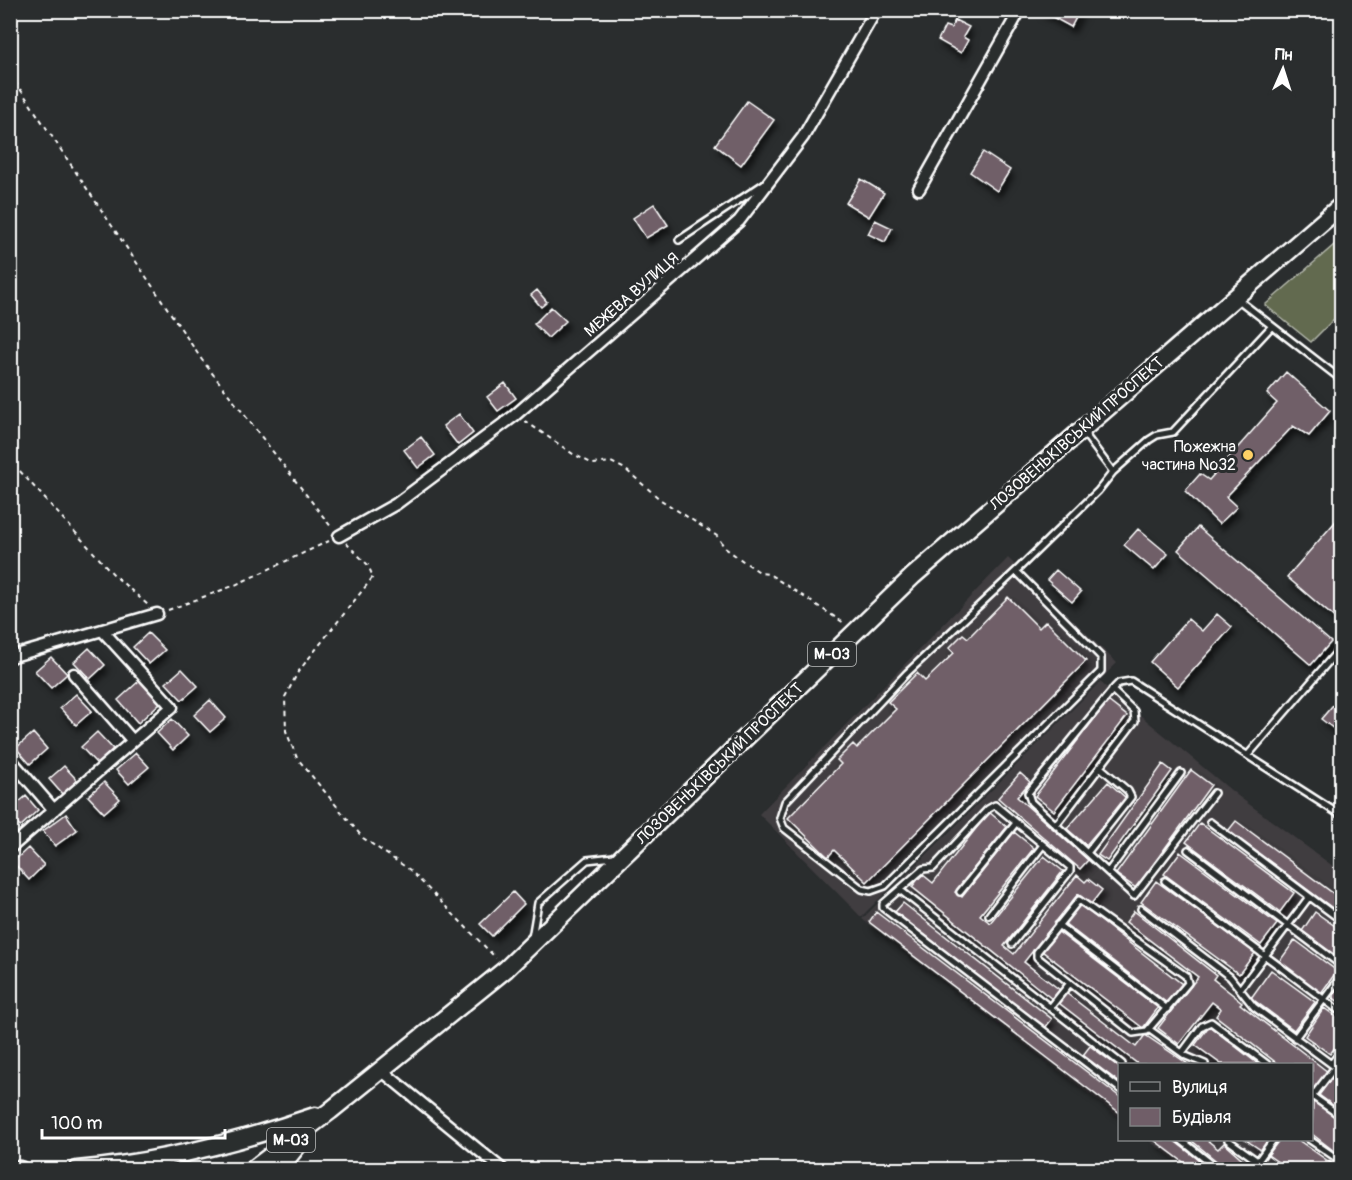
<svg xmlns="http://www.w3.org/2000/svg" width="1352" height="1180" font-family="Pangolin,sans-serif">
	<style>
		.built { fill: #3f3c3f }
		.green { fill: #626a50; stroke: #b0b4a8; stroke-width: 1.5 }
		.building { fill: #705e68; stroke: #fff; stroke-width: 1.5; filter: url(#shadow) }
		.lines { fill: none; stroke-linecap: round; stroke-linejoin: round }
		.service-casing { stroke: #fff; stroke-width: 10 }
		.minor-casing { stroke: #fff; stroke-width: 15 }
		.trunk-casing { stroke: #fff; stroke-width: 21 }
		.path { stroke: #fff; stroke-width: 2; stroke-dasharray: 4.5 4.5; stroke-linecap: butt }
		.service { stroke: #2a2d2e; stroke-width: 5 }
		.minor { stroke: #2a2d2e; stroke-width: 10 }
		.trunk { stroke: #2a2d2e; stroke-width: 16 }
		.poi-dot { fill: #ffd166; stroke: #2a2d2e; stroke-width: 2 }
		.labels { text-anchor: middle; stroke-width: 6; stroke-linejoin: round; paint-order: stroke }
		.shield { fill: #2a2d2e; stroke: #bfc0c0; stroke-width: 1.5 }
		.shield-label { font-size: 15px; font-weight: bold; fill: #fff }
		.street-label { font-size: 16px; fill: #fff; stroke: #2a2d2e }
		.poi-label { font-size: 16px; fill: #fff; stroke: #2a2d2e; text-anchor: end }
	</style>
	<defs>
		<filter id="shadow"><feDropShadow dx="3.5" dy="6" stdDeviation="3" flood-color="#0009"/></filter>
	</defs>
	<rect width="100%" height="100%" fill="#2a2d2e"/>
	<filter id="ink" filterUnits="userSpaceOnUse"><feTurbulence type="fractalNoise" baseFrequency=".0167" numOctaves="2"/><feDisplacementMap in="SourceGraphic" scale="12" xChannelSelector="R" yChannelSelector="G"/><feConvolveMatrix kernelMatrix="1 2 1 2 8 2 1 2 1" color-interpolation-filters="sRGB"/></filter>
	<g filter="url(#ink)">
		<path class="built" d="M 1008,558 L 1117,663 L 861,917 L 759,814 Z
			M 1100,682 L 1238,796 L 1341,872 L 1341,1169 L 1187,1169 L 1148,1140 L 1312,1140 L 1312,1064 L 1120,1064 L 1119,1117 L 862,919 Z"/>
		<path class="green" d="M 1341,239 L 1341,319 L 1337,316 L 1311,342 L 1265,305 Z"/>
		<path class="building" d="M 1040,10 L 1080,10 L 1071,27 Z
			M 955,20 L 969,27 L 963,37 L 968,40 L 961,53 L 938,40 L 945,26 L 951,28 Z
			M 747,101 L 774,120 L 741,165 L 715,145 Z
			M 983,152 L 1010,170 L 997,191 L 970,172 Z
			M 861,179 L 884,193 L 869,217 L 846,203 Z
			M 654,204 L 668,225 L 646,238 L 633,218 Z
			M 875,220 L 892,228 L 885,242 L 868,234 Z
			M 537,290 L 547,302 L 541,307 L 531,295 Z
			M 551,307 L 566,321 L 548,338 L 534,324 Z
			M 1286,372 L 1330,411 L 1309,436 L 1293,426 L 1226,497 L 1237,507 L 1219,524 L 1185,491 L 1200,474 L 1209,480 L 1277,403 L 1267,394 Z
			M 505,383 L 516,398 L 498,411 L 487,397 Z
			M 459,414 L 473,433 L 458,445 L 443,426 Z
			M 421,437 L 435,455 L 418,468 L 404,450 Z
			M 1342,514 L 1342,624 L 1287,577 Z
			M 1198,527 L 1331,642 L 1311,665 L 1178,550 Z
			M 1138,529 L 1168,554 L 1154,570 L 1124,545 Z
			M 1056,570 L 1081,592 L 1072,602 L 1047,580 Z
			M 1008,597 L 1039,628 L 1046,621 L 1086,661 L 867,882 L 834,850 L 828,857 L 788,818 L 841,764 L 837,760 L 853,744 L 857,748 L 896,709 L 888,702 L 917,673 L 925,681 L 954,653 L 949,648 L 963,634 L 968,638 Z
			M 1217,614 L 1232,627 L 1178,687 L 1150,662 L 1188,619 L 1202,631 Z
			M 148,633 L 165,650 L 149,664 L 133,647 Z
			M 89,648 L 105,665 L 90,679 L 74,662 Z
			M 51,657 L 67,674 L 51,688 L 35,671 Z
			M 182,669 L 198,686 L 182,700 L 166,683 Z
			M 140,680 L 160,703 L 138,723 L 118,700 Z
			M 76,694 L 92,711 L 76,725 L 60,708 Z
			M 210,700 L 226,718 L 210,732 L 194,715 Z
			M 1108,701 L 1127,716 L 1054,811 L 1035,796 Z
			M 1333,705 L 1342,709 L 1342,735 L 1321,719 Z
			M 172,719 L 188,736 L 173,750 L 157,733 Z
			M 97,732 L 113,749 L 97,764 L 81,747 Z
			M 33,733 L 47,749 L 30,764 L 16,748 Z
			M 136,753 L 149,767 L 129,784 L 116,770 Z
			M 1163,764 L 1172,771 L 1107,861 L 1098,855 Z
			M 64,766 L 78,781 L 63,795 L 49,779 Z
			M 1191,770 L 1211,785 L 1136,888 L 1116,874 Z
			M 1020,773 L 1030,782 L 1017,797 L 1088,860 L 1080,869 L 998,798 Z
			M 104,782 L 120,799 L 104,813 L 88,796 Z
			M 1108,782 L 1126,798 L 1086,845 L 1067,829 Z
			M 26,796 L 38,810 L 20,827 L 10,816 L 10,810 Z
			M 989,812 L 1007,827 L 955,892 L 962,897 L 1014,832 L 1034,848 L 980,915 L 990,923 L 1044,856 L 1063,871 L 1004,946 L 1014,954 L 1077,875 L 1085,882 L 1088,879 L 1102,890 L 1091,904 L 1078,894 L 1024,962 L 1060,990 L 1052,999 L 912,887 L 922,874 L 933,883 Z
			M 66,814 L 77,830 L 55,846 L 43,831 Z
			M 1236,821 L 1342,900 L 1342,915 L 1228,831 Z
			M 1200,823 L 1294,893 L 1280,912 L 1186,842 Z
			M 28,848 L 44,865 L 29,880 L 13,862 Z
			M 1180,852 L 1277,924 L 1261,945 L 1164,874 Z
			M 1156,881 L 1255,953 L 1239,974 L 1141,902 Z
			M 513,892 L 524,904 L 492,936 L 480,924 Z
			M 903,903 L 1052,1019 L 1045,1028 L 895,912 Z
			M 1079,904 L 1182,984 L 1167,1003 L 1064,923 Z
			M 1134,911 L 1216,975 L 1213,979 L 1242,1002 L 1240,1004 L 1328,1072 L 1312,1091 L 1312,1064 L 1278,1064 L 1216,1016 L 1221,1009 L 1212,1002 L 1179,1044 L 1158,1028 L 1198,977 L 1126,922 Z
			M 876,912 L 1120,1097 L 1120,1113 L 869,922 Z
			M 1315,912 L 1342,931 L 1342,960 L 1302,931 Z
			M 1057,931 L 1158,1008 L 1143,1028 L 1042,951 Z
			M 1295,940 L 1337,971 L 1321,993 L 1279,962 Z
			M 1271,970 L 1315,1002 L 1294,1030 L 1251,998 Z
			M 1342,984 L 1342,1004 L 1332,997 Z
			M 1066,993 L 1136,1047 L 1145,1035 L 1188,1064 L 1138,1064 L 1059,1003 Z
			M 1324,1008 L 1342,1021 L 1342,1038 L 1330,1054 L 1305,1036 Z
			M 1209,1026 L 1258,1064 L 1221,1064 L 1195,1045 Z
			M 1090,1046 L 1120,1068 L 1120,1083 L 1083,1055 Z
			M 1334,1075 L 1342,1080 L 1342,1112 L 1319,1095 Z
			M 1313,1101 L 1342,1122 L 1342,1157 L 1312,1134 Z
			M 1154,1140 L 1173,1140 L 1212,1170 L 1194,1170 Z
			M 1191,1140 L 1207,1140 L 1218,1149 L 1224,1143 L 1255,1170 L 1238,1170 L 1229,1162 L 1225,1168 Z
			M 1246,1140 L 1268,1140 L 1261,1150 Z
			M 1279,1140 L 1298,1140 L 1338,1168 L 1289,1170 L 1268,1155 Z"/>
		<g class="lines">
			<defs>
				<path id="service" d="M 679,240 L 762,185
					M 1236,298 L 1342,380
					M 1083,432 L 1113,472
					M 1016,571 L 1101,657 L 1101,671 L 885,886 L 871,891 L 862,889 L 784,828 L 780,818 L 785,802 L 907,673 L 1016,571 L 1098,491 L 1113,472 L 1149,440 L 1157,435 L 1173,432 L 1272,326
					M 1248,755 L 1342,646
					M 1214,793 L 1134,896 L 1031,802 L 1028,793 L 1115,687 L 1119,683 L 1131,681 L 1342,816
					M 1210,822 L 1342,921
					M 1056,825 L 1135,721 L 1134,711 L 1112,690
					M 1188,850 L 1342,966
					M 1087,853 L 1131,797 L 1128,791 L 1100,767
					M 1108,872 L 1181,773
					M 1165,881 L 1342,1013
					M 900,890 L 1122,1064
					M 960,892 L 1016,823
					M 1079,900 L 1186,976 L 1188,983 L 1147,1031 L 1133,1033 L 1037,957 L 1037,952 Z
					M 1141,909 L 1230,977 L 1254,1007 L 1342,1072
					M 989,915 L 1043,845
					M 1058,925 L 1167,1009
					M 532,938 L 538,903 L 587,860 L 614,857
					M 1012,944 L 1070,871 L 1070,867 L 995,805 L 988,809 L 933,868 L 923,869 L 883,904 L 883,908 L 1120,1089
					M 1240,989 L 1309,897
					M 1050,1008 L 1070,983
					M 1150,1030 L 1186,1056 L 1205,1064
					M 1295,1038 L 1342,975
					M 1182,1053 L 1202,1026 L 1211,1022 L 1267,1064
					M 1331,1064 L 1342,1050
					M 1312,1096 L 1342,1117
					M 1312,1097 L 1335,1067
					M 1181,1140 L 1219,1170
					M 1228,1140 L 1270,1170
					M 1310,1140 L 1342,1162
					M 1258,1161 L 1273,1140"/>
				<path id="minor" d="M 919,189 L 1020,10
					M 339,536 L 396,504 L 514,416 L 739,221 L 803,137 L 876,10
					M 10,657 L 157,614
					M 74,674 L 132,740
					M 10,759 L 54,810
					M 10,848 L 172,707 L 102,630
					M 381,1070 L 503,1170"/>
				<path id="trunk" d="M 10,1169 L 20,1170
					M 77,1170 C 157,1163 239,1142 315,1116
					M 252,1170 L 330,1111 L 506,969 L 913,576 L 1342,205
					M 278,1170 L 302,1140"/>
			</defs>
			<use href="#service" class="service-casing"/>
			<use href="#minor" class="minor-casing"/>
			<use href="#trunk" class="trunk-casing"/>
			<path class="path" d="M 10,74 L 202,360 L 332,528
				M 525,421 L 573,454 L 593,464 L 611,462 L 625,469 L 661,500 L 717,536 L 725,548 L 743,561 L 761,573 L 769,574 L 844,623
				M 10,456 L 18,469 L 114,575 L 149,606
				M 346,543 L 368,565 L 373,577 L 298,672 L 285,697 L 286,731 L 297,758 L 363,838 L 410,870 L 496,958
				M 168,610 L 233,586 L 329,541"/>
			<use href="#service" class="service"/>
			<use href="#minor" class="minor"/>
			<use href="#trunk" class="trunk"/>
		</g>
	</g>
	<circle class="poi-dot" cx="1248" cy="455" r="6"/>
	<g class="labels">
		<g class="shield">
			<rect x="808" y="642" width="48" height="24" rx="4.5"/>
			<rect x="267" y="1128" width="48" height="24" rx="4.5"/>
		</g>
		<g class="shield-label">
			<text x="832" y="659">М-03</text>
			<text x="291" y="1145">М-03</text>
		</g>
		<g class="street-label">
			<text transform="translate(631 294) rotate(-41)" y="6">МЕЖЕВА ВУЛИЦЯ</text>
			<text transform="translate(1076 433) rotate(-41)" y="6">ЛОЗОВЕНЬКІВСЬКИЙ ПРОСПЕКТ</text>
			<text transform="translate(719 763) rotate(-44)" y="6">ЛОЗОВЕНЬКІВСЬКИЙ ПРОСПЕКТ</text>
		</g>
		<g class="poi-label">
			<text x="1236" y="452">Пожежна<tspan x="1236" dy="18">частина №32</tspan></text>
		</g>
	</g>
	<rect width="1352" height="1180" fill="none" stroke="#2a2d2e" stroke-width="36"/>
	<rect x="18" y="18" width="1316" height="1144" fill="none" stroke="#fff" stroke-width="2" filter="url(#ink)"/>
	<rect x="1118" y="1063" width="195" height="78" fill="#2a2d2e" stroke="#7f8182" stroke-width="1.5"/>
	<rect x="1130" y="1082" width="30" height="9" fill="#2a2d2e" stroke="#7f8182" stroke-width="1.5"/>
	<text x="1172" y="1093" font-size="18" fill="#ffffff">Вулиця</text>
	<rect x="1130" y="1108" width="30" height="18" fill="#705e68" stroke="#7f8182" stroke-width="1.5"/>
	<text x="1172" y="1123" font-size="18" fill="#ffffff">Будівля</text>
	<g transform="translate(1283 69) rotate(3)" stroke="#2a2d2e" stroke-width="4.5" paint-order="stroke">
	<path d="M0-4.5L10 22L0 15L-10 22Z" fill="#ffffff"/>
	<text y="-9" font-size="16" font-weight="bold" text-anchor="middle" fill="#ffffff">Пн</text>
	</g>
	<path d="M42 1129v9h183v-9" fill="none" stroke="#ffffff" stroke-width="3"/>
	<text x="51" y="1129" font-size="18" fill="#ffffff" stroke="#2a2d2e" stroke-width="4.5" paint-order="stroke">100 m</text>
</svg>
